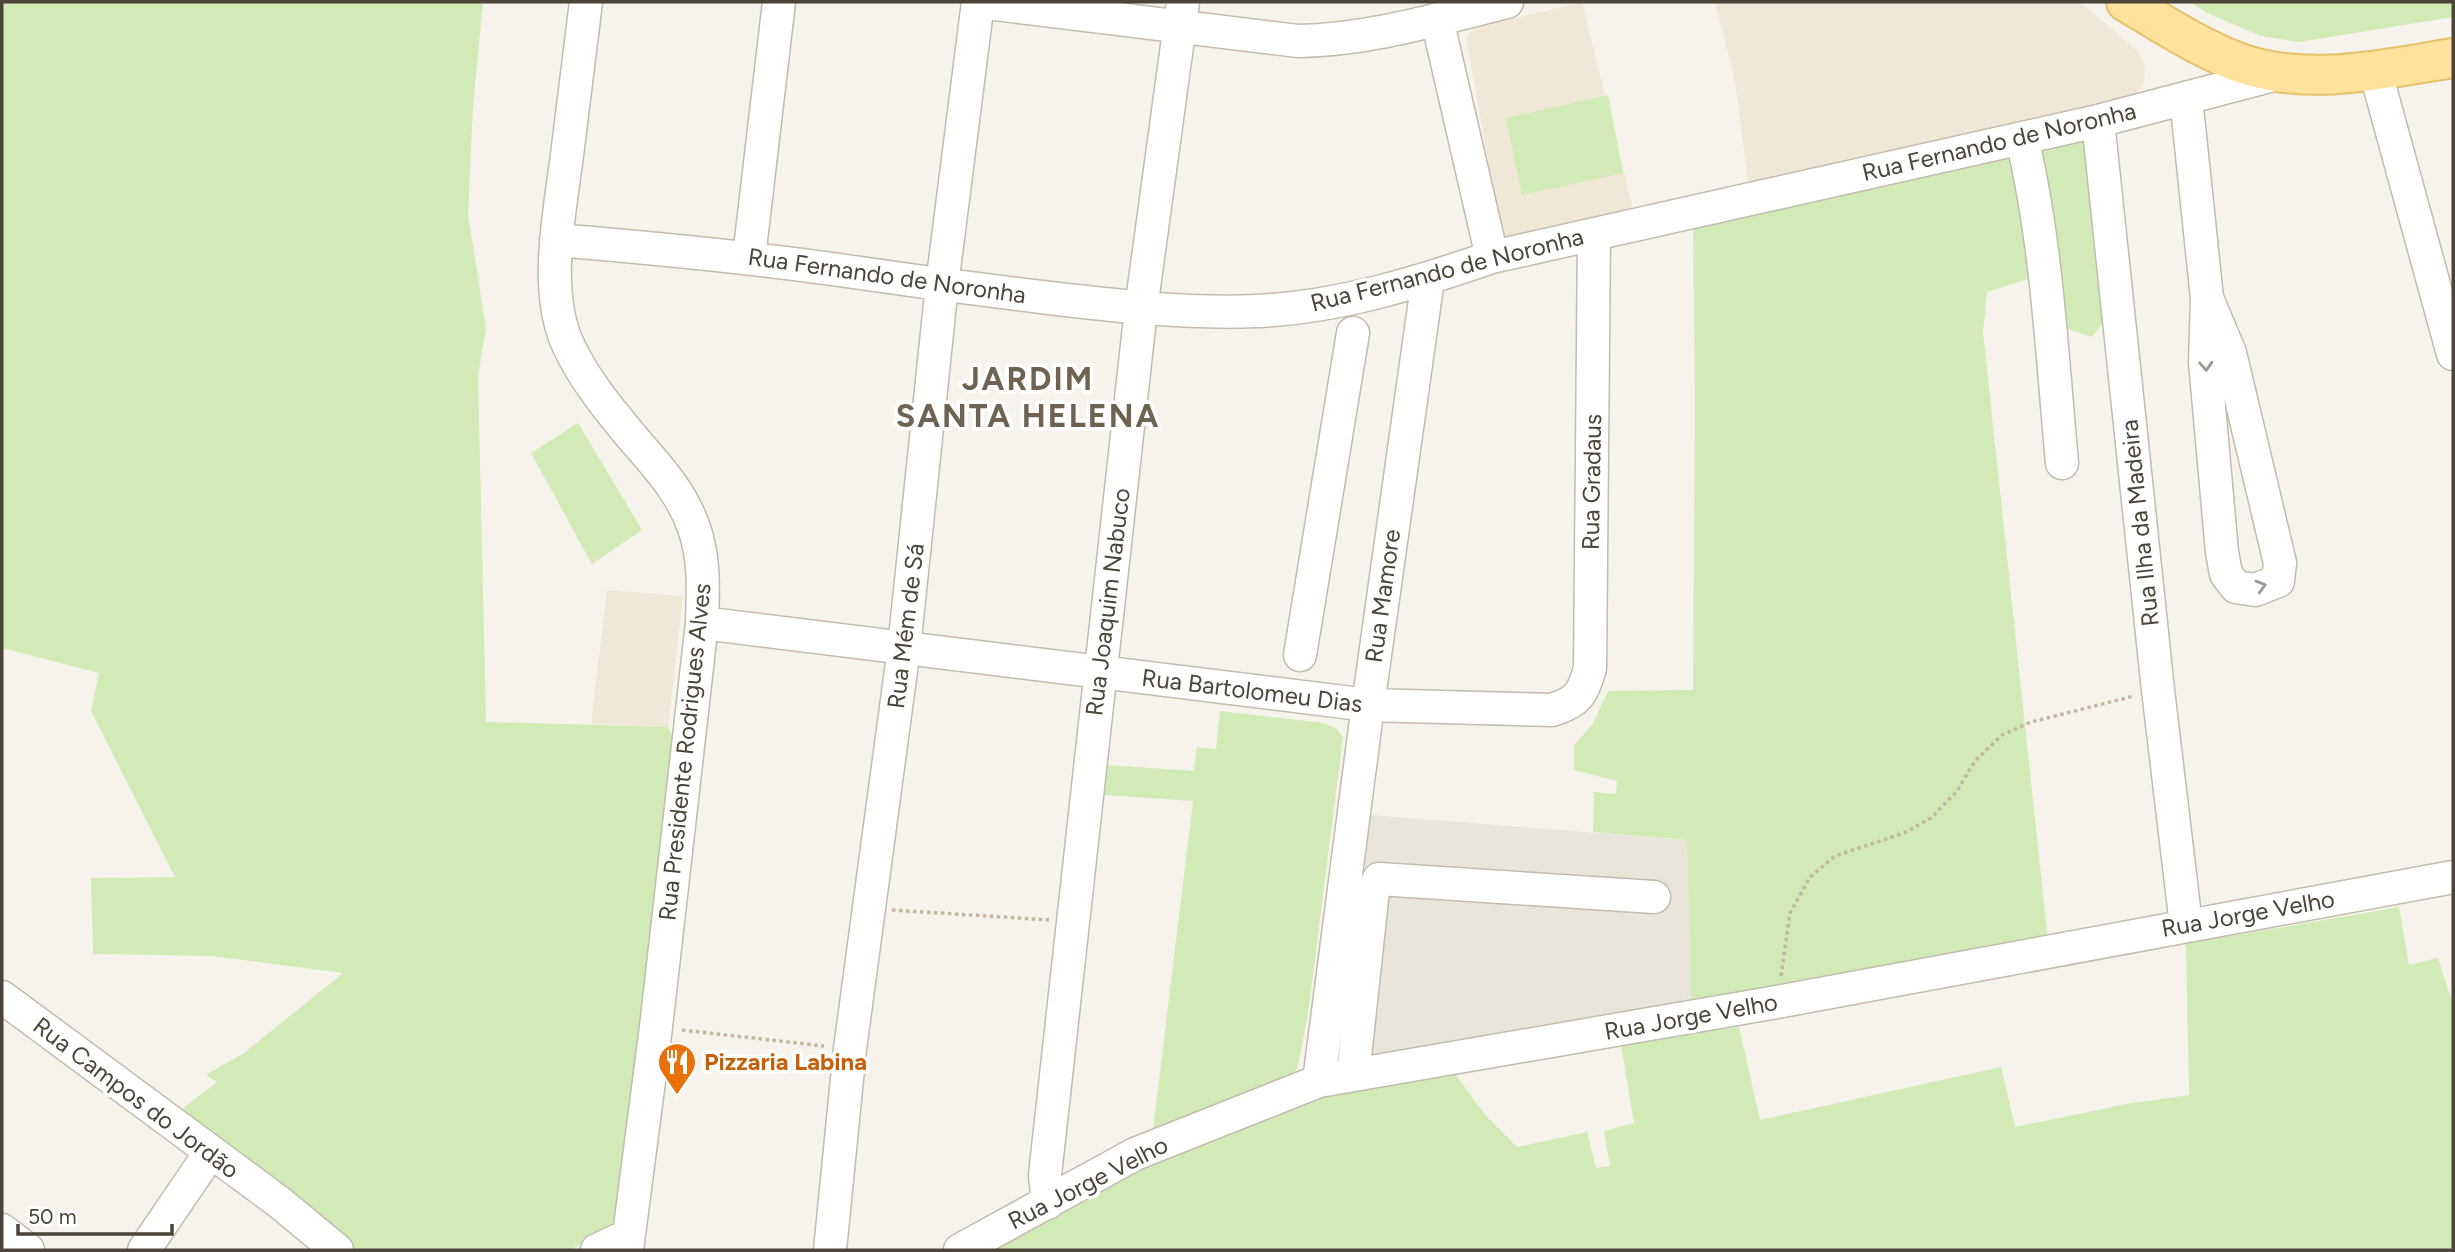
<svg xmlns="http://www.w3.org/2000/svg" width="2455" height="1252" font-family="Figtree,sans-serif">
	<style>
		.residential { fill: #eae5da }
		.education { fill: #efe8d6 }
		.green { fill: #d2eab5 }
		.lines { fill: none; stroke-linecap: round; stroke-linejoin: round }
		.minor-casing { stroke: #c2bbae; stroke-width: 35 }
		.major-casing { stroke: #e6c16a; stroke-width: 42 }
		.path { stroke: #c4b79f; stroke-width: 3.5; stroke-dasharray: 3.5 3.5; stroke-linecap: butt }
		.minor { stroke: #fff; stroke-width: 32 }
		.major { stroke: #ffe39c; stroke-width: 38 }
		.oneway { stroke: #9c9892 }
		.labels { text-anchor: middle; stroke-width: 7; stroke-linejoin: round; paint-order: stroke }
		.street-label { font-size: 24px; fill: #4b4439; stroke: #fff }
		.food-label { font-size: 24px; font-weight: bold; fill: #c56008; stroke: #fff; text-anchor: start }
		.district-label { font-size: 32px; font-weight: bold; letter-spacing: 2px; fill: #6e6250; stroke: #fff }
	</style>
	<rect width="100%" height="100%" fill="#f6f3ec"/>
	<path class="residential" d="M 1370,815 L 1687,840 L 1691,1001 L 1339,1066 Z"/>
	<path class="education" d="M 1582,2 L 1633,209 L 1502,239 L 1466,37 L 1476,28 Z
		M 1715,2 L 2080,2 L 2140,53 L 2145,66 L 2144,83 L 2135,95 L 2121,103 L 1749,187 L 1735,81 Z
		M 607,590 L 683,596 L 668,727 L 591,724 Z"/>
	<path class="green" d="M 2,2 L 483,2 L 473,106 L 468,215 L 486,328 L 478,376 L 486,722 L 668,727 L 675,744 L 620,1216 L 615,1224 L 571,1250 L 338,1250 L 168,1120 L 217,1082 L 206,1075 L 244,1053 L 343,973 L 212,956 L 93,954 L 91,878 L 175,877 L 91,711 L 99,673 L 2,648 Z
		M 2190,2 L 2453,2 L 2453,17 L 2299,42 L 2261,36 L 2207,13 Z
		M 1608,95 L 1623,173 L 1522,195 L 1506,118 Z
		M 2090,137 L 2106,319 L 2092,337 L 2053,324 L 2059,269 L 1987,292 L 1983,332 L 2048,941 L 1691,1001 L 1687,840 L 1593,832 L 1594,792 L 1616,794 L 1617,781 L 1574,770 L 1574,745 L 1592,725 L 1608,691 L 1693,690 L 1695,402 L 1693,227 Z
		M 578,423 L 642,530 L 592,564 L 531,453 Z
		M 1220,711 L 1323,723 L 1337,729 L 1343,737 L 1308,1014 L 1298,1066 L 1291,1081 L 1152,1138 L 1193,801 L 1105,795 L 1108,765 L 1194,771 L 1197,747 L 1216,749 Z
		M 2399,907 L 2409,965 L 2438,958 L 2453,1005 L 2453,1250 L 986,1250 L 1075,1200 L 1149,1166 L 1317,1096 L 1454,1072 L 1485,1115 L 1517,1147 L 1587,1132 L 1596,1168 L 1610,1166 L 1604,1131 L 1634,1123 L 1621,1044 L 1739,1027 L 1760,1120 L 2001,1067 L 2015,1127 L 2127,1104 L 2189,1095 L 2186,940 L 2225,937 Z"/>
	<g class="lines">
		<defs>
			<path id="minor" d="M 586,2 C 580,53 573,104 567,155 C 560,211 544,286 566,340 C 578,368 598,396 618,420 C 646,456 679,484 694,528 C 705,559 703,591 702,623 L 656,1027 L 627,1250
				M 979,2 L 1298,41 C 1369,40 1438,19 1507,2
				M 1437,19 L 1492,257
				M 2375,70 L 2453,354
				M 2186,98 L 2207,298 L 2205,362 L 2222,552 L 2226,574 L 2236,587 L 2255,590 L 2278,581 L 2280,563 L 2230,353 L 2207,298
				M 2098,121 L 2158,690 L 2186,925
				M 2022,138 C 2047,244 2052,355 2062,463
				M 556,240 C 653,248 749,257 846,271 C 914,281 982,290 1050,298 C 1118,306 1187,314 1256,311 C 1336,308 1417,283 1492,257 L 2098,121 L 2281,73
				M 749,257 L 779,2
				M 702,623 L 1368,705 L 1552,710 C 1578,702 1583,694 1590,668 L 1594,234
				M 1300,655 L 1353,333
				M 2,997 L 279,1202 L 337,1250
				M 1353,1075 L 1373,890 L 1379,879 L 1654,897
				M 1319,1081 L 1368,705 L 1428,279
				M 1048,1203 L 1045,1175 L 1141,309 L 1183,2
				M 2,1230 L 28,1250
				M 144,1250 L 210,1153
				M 597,1250 L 629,1235
				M 830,1250 L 850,1049 L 904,648 L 942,285 L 978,2
				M 960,1250 L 1135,1154 L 1319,1081 L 1777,1002 L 2453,877"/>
			<path id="major" d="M 2126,2 C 2163,24 2199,48 2240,63 C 2308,87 2384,69 2453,58"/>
		</defs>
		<use href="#minor" class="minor-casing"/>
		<use href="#major" class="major-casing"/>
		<path class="path" d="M 892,910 L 1049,920
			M 1781,976 L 1790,913 L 1810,877 L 1835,856 L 1904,833 L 1931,818 L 1957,791 L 1975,761 L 2002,735 L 2031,722 L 2134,696
			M 682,1030 L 824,1046"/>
		<use href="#minor" class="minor"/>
		<use href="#major" class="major"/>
	</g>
	<defs><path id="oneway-chevron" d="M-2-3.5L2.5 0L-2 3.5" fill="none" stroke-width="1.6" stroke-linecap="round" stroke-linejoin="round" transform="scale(1.75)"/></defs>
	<g class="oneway">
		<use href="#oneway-chevron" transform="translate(2206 366) rotate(87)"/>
		<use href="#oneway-chevron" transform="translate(2261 586) rotate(-16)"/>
	</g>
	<defs>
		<symbol id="restaurant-pin" viewBox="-11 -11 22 30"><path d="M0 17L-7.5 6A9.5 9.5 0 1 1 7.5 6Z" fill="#e8710a" stroke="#fff"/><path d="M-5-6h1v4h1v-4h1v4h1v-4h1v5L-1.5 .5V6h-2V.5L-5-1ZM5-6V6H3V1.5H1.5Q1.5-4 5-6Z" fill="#fff"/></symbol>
	</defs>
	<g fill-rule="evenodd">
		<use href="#restaurant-pin" x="655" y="1040" width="44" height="60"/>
	</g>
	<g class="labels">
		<g class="street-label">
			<text transform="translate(1999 142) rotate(-13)" y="8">Rua Fernando de Noronha</text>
			<text transform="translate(1447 270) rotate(-14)" y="8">Rua Fernando de Noronha</text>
			<text transform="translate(887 276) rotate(8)" y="8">Rua Fernando de Noronha</text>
			<text transform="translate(1592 482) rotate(-89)" y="8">Rua Gradaus</text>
			<text transform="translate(2140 523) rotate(-96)" y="8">Rua Ilha da Madeira</text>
			<text transform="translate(1383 596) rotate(-82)" y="8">Rua Mamore</text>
			<text transform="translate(1108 602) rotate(-83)" y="8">Rua Joaquim Nabuco</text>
			<text transform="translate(906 626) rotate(-83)" y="8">Rua Mém de Sá</text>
			<text transform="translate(1252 691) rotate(7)" y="8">Rua Bartolomeu Dias</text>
			<text transform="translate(685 752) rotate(-84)" y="8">Rua Presidente Rodrigues Alves</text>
			<text transform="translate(2248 914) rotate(-10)" y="8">Rua Jorge Velho</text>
			<text transform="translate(1691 1017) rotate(-10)" y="8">Rua Jorge Velho</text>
			<text transform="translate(136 1098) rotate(37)" y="8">Rua Campos do Jordão</text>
			<text transform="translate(1088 1183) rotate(-27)" y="8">Rua Jorge Velho</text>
		</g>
		<g class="food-label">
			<text x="704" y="1070">Pizzaria Labina</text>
		</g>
		<g class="district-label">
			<text x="1028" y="390">JARDIM<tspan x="1028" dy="37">SANTA HELENA</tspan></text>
		</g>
	</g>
	<rect width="2455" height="1252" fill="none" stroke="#4b4439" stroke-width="7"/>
	<path d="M18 1224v10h154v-10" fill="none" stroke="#4b4439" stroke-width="3.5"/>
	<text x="28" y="1224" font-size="21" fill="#4b4439" stroke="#ffffff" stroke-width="5" paint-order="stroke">50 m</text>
</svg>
